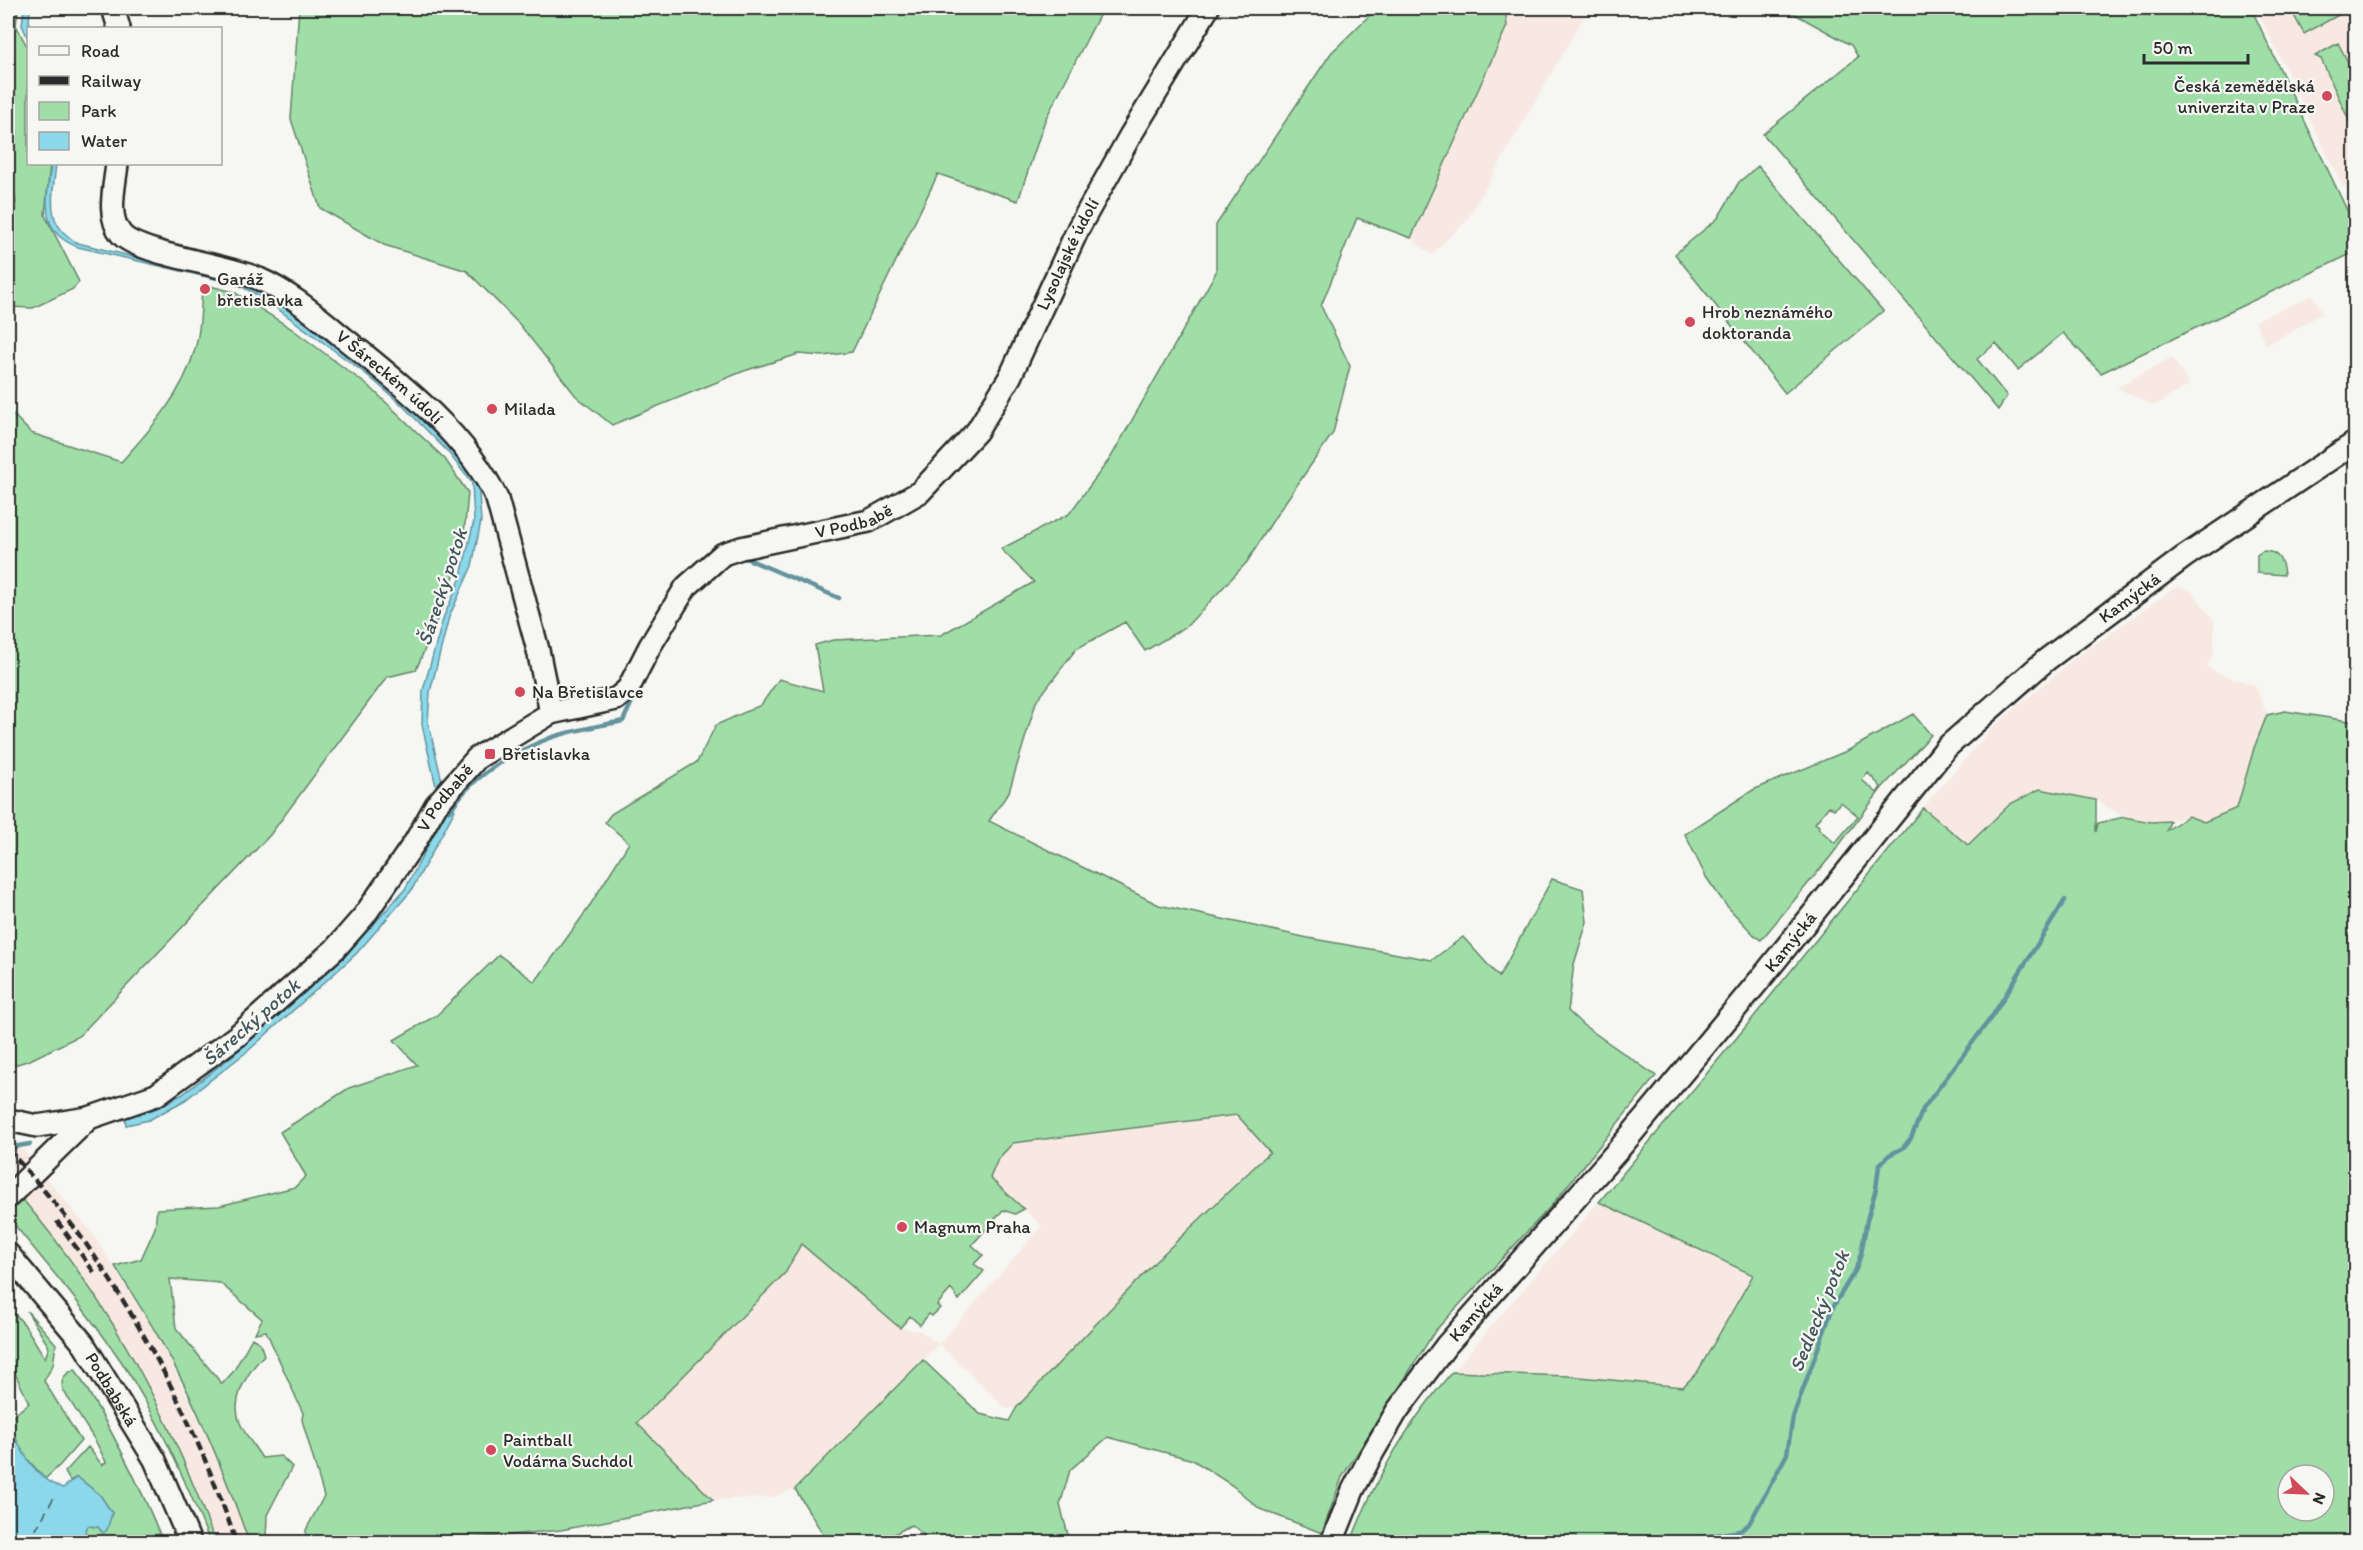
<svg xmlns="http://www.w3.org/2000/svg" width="2363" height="1550" font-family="Itim,sans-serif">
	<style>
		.built { fill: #f7e9e2 }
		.green { fill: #9fdea7; stroke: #658469; stroke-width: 1.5; fill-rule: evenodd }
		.water { fill: #8ad8ea; stroke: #64939e; stroke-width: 1.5 }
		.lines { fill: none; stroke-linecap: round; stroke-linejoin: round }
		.stream { stroke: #64939e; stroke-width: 4.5 }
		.ferry { stroke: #43565b; stroke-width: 1.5; stroke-dasharray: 8 6; stroke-linecap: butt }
		.secondary-casing { stroke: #2b2b2b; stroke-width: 26 }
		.secondary { stroke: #f6f6f2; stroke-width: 21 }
		.rail { stroke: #2b2b2b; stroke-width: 4.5; stroke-dasharray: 9 4.5; stroke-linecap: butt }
		.poi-dot { fill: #d1495b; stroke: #f6f6f2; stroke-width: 2 }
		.labels { text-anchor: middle; stroke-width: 4.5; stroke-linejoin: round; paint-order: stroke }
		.poi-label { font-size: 18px; fill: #2b2b2b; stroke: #f6f6f2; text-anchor: start }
		.street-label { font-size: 18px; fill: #2b2b2b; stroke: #f6f6f2 }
		.water-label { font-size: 20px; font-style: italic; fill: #43565b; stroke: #f6f6f2 }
	</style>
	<rect width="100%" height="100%" fill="#f6f6f2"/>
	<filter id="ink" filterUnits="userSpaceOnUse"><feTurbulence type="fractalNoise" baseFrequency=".0167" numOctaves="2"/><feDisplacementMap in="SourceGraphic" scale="12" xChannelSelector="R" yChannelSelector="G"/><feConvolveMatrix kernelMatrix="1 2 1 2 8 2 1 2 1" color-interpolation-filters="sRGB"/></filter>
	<g filter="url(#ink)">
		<path class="built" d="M 1505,8 L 1589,8 L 1467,220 L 1432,255 L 1411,238 L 1507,26 Z
			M 2256,8 L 2355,8 L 2355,184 L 2343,187 Z
			M 2313,295 L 2323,313 L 2266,346 L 2255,321 Z
			M 2172,357 L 2189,385 L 2154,406 L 2117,388 Z
			M 2179,587 L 2192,591 L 2214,620 L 2214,653 L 2207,667 L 2217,673 L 2255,685 L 2267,715 L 2254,748 L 2237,808 L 2203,822 L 2188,816 L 2170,821 L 2151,822 L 2124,817 L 2096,800 L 2010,804 L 1968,845 L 1923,808 L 1991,729 L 2070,662 L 2173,589 Z
			M 1238,1115 L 1270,1151 L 1158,1259 L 1017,1407 L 1006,1409 L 939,1344 L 795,1489 L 773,1497 L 713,1500 L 637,1423 L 786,1272 L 801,1244 L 900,1328 L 921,1331 L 939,1344 L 1042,1226 L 990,1178 L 998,1159 L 1013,1143 Z
			M 8,1132 L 92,1233 L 159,1338 L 217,1457 L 249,1542 L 215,1542 L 187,1470 L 131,1353 L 66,1252 L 8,1182 Z
			M 1599,1202 L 1753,1276 L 1698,1371 L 1683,1387 L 1570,1376 L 1452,1372 Z"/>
		<path class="green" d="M 8,8 L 18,8 L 16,26 L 28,48 L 28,164 L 50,164 L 45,215 L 79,282 L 73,289 L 33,308 L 8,307 L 8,205 L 16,203 L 10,162 L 8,162 Z
			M 299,8 L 1103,8 L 1045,120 L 1018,201 L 938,174 L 852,352 L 823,356 L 799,354 L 744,371 L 612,425 L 576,396 L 520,325 L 467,271 L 384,245 L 320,208 L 291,119 Z
			M 1377,8 L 1505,8 L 1507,26 L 1411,238 L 1357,218 L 1321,306 L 1350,366 L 1333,433 L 1275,517 L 1247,562 L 1187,626 L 1145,651 L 1125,622 L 1076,649 L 1036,702 L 1009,792 L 989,821 L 1159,905 L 1308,938 L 1432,960 L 1463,937 L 1499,977 L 1552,879 L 1583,889 L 1587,922 L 1574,964 L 1568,1011 L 1583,1025 L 1656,1076 L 1551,1206 L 1435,1331 L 1342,1477 L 1322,1533 L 1260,1509 L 1233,1486 L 1193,1460 L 1108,1437 L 1070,1470 L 1060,1505 L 1070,1542 L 932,1542 L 911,1525 L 889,1537 L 888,1542 L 828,1542 L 795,1489 L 923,1360 L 980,1414 L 1009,1421 L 1017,1407 L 1158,1259 L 1270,1152 L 1237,1115 L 1013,1143 L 998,1159 L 990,1178 L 1024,1209 L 1015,1214 L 1003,1210 L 972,1245 L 983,1255 L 974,1264 L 984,1271 L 959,1300 L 951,1289 L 937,1305 L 940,1308 L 932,1316 L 929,1314 L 920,1325 L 910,1316 L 900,1328 L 801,1244 L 786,1272 L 637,1423 L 713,1500 L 561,1530 L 434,1542 L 306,1542 L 306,1530 L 324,1496 L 302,1420 L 303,1413 L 266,1331 L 255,1333 L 262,1319 L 220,1283 L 170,1279 L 176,1328 L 222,1384 L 233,1372 L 252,1338 L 260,1343 L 264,1355 C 247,1373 229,1400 241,1425 C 246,1436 255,1447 262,1458 L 281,1456 L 292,1467 L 267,1515 L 266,1542 L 249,1542 C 224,1472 196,1401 158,1336 C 144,1312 129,1289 115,1266 L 141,1259 L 155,1228 L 157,1209 L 219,1206 L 295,1187 L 306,1176 L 280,1132 L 349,1088 L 417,1065 L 394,1040 L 437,1015 L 499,955 L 535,982 L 587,910 L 629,843 L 605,822 L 611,814 L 697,762 L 716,725 L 761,705 L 779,679 L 823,691 L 815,645 L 833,640 L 941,635 L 1034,582 L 1001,549 L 1069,514 L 1111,457 L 1216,272 L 1216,225 L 1331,53 Z
			M 1784,8 L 2251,8 L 2355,227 L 2355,252 L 2101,373 L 2063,333 L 2018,370 L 1996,343 L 1977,359 L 2007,396 L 1998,410 L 1763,134 L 1858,57 L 1851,45 Z
			M 2290,8 L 2351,8 L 2304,34 Z
			M 2338,43 L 2348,62 L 2352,61 L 2355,67 L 2355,126 L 2352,127 L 2321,59 L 2315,56 Z
			M 1758,166 L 1883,311 L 1785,393 L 1675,254 L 1718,218 L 1739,182 Z
			M 202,284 L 234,292 L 292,329 L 371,388 L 445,459 L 468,493 L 463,544 L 450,589 L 416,670 L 387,677 L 270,835 L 79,1036 L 30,1060 L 8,1067 L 8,409 L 31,433 L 121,462 C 151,429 183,394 195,349 C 201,328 201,305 202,284 Z
			M 2263,551 C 2278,551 2283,560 2284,575 L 2257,573 L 2257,555 Z
			M 2285,711 L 2355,722 L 2355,1542 L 1351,1542 C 1374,1479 1408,1423 1452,1372 L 1570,1376 L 1683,1387 L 1698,1371 L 1753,1275 L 1599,1202 L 1739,1035 L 1923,808 L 1968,845 L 2010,804 L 2040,789 L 2096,800 L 2096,832 L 2098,823 L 2124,817 L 2151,822 L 2170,821 L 2167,830 L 2188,816 L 2204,822 L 2237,808 L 2254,748 L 2267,715 ZM 2288,1475 L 2324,1475 L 2324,1511 L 2288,1511 Z
			M 1913,714 L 1931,735 L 1882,788 L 1831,856 L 1761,940 L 1756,937 L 1725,904 L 1706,877 L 1685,834 L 1753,790 L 1849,750 ZM 1868,773 L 1881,787 L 1877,793 L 1862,780 ZM 1841,802 L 1858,816 L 1835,843 L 1818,828 L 1819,826 L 1815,823 L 1829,806 L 1834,809 Z
			M 17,1201 L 24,1201 C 109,1301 172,1419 215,1542 L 210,1542 C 185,1480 158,1417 121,1361 C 88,1313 50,1268 13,1223 L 12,1212 Z
			M 8,1307 L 24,1324 L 45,1358 L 49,1347 L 27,1311 L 56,1344 L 53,1365 L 44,1381 L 81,1441 L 60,1465 L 45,1479 L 22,1453 L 8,1420 L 29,1403 L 12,1367 L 8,1366 Z
			M 75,1369 C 109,1425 139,1482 163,1542 L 90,1542 L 85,1532 L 88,1526 L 98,1527 L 102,1532 L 112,1513 L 100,1495 L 77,1477 L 70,1481 L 65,1472 L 88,1447 L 102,1465 L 106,1462 L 96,1442 L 63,1390 C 60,1378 65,1374 75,1369 Z"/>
		<path class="water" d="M 24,8 L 30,8 L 28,39 L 22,25 Z
			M 51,164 L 56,164 C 53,197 43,224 78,243 L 158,263 L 201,270 L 236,280 L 264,293 L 374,372 L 455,451 L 478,481 L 481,521 L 472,566 L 449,617 L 430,692 L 428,722 L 441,777 L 449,800 L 455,810 L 411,891 L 356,954 L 249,1050 L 185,1100 L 149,1120 L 126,1125 L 125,1116 L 152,1110 L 183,1094 L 232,1056 L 346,955 L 405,889 L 443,817 L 422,725 L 423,690 L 444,616 L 460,580 L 474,521 L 472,483 L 447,451 L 402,405 L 366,374 L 264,299 L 237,284 L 78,247 C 37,232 47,199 51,164 Z
			M 8,1364 C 17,1379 12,1403 8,1420 Z
			M 8,1420 C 19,1447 33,1478 63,1488 L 77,1477 L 100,1495 L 112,1513 L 107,1530 L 103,1533 L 98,1527 L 88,1526 L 85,1532 L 90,1542 L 8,1542 Z"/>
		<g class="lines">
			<path class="stream" d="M 743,557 L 839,598
				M 450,811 C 470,777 513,752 550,738 C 573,730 599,726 623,721 L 636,693
				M 8,1151 L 12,1147 L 30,1144
				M 1672,1542 L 1740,1531 L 1749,1524 L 1787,1454 L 1793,1417 L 1833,1307 L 1856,1269 L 1861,1254 L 1867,1220 L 1876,1189 L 1879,1165 L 1889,1155 L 1903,1148 L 1911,1138 L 1923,1109 L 1993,1015 L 2065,900"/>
			<path class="ferry" d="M 29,1542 L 54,1497"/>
			<defs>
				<g id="secondary">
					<path d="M 113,8 L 119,28"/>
					<path id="s1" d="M 117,164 C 115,185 106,216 121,234 C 137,254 230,265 259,279 C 291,293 318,317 345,339 C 399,382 468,436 497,499 L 538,650 L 551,713"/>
					<path id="s2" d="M 8,1123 L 13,1121 L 37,1126 L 89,1118 L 156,1095 L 237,1036 L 335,949 L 364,916 L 415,842 L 436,805 L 477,758 L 551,713 L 616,699 L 628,689 L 650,646 L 686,587 L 723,554 L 741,548 L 869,521 L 920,492 L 977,431 L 1010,377 L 1079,227 L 1130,136 L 1208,8"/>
					<path d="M 8,1197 L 89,1118"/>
					<path id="s3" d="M 8,1254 L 83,1343 L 155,1460 L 190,1542"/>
					<path id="s4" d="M 1332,1542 L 1353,1490 L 1373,1452 L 1397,1411 L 1446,1346 L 1619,1149 L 1767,971 L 1947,747 L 2046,660 L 2148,584 L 2184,557 L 2356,442"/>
				</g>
			</defs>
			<use href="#secondary" class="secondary-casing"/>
			<use href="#secondary" class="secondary"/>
			<path class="rail" d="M 8,1149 C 34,1179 61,1209 84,1241 C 149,1334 200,1435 236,1542
				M 57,1221 L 94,1272"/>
		</g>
	</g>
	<g class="poi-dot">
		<circle cx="2327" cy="96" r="6"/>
		<circle cx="205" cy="289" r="6"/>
		<circle cx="1690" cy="322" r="6"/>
		<circle cx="492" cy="409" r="6"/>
		<circle cx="520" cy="692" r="6"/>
		<rect x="484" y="748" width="12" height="12" rx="3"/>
		<circle cx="902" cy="1227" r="6"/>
		<circle cx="491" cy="1450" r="6"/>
	</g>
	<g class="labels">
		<g class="poi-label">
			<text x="2315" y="92" text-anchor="end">Česká zemědělská<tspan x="2315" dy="21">univerzita v Praze</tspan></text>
			<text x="217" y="285">Garáž<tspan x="217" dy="21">břetislavka</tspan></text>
			<text x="1702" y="318">Hrob neznámého<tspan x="1702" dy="21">doktoranda</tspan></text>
			<text x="504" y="415">Milada</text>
			<text x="532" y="698">Na Břetislavce</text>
			<text x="502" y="760">Břetislavka</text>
			<text x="914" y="1233">Magnum Praha</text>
			<text x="503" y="1446">Paintball<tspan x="503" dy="21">Vodárna Suchdol</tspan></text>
		</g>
		<g class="street-label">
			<text dy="6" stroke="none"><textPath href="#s2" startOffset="1450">Lysolajské údolí</textPath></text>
			<text dy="6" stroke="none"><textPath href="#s1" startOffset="382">V Šáreckém údolí</textPath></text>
			<text dy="6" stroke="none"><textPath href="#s2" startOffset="1094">V Podbabě</textPath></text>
			<text dy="6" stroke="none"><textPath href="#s4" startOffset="1245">Kamýcká</textPath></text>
			<text dy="6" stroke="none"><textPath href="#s2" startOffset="572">V Podbabě</textPath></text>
			<text dy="6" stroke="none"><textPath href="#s4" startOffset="759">Kamýcká</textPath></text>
			<text dy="6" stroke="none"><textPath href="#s4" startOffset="273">Kamýcká</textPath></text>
			<text dy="6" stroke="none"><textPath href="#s3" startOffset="171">Podbabská</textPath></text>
		</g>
		<g class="water-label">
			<text transform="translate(442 587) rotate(-72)" y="7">Šárecký potok</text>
			<text transform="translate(251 1022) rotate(-41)" y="7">Šárecký potok</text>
			<text transform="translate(1819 1311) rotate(-68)" y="7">Sedlecký potok</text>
		</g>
	</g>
	<rect width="2363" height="1550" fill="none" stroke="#f6f6f2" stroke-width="30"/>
	<rect x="15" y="15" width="2333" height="1520" fill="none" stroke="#2b2b2b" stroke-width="2" filter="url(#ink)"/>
	<rect x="27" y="27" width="195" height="138" fill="#f6f6f2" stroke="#a5a5a2" stroke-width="1.5"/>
	<rect x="39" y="46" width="30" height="9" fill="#f6f6f2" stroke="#a5a5a2" stroke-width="1.5"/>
	<text x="81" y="57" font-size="18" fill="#2b2b2b">Road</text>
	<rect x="39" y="76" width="30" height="9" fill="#2b2b2b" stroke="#a5a5a2" stroke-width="1.5"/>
	<text x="81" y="87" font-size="18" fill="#2b2b2b">Railway</text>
	<rect x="39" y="102" width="30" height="18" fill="#9fdea7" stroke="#a5a5a2" stroke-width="1.5"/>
	<text x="81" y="117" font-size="18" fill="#2b2b2b">Park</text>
	<rect x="39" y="132" width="30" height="18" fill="#8ad8ea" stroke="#a5a5a2" stroke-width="1.5"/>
	<text x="81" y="147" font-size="18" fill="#2b2b2b">Water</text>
	<g transform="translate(2306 1493) rotate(113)"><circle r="28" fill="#f6f6f2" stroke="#a5a5a2" stroke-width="1.5"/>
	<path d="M0-4.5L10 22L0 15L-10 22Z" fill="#d1495b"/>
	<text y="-9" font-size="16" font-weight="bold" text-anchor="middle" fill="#2b2b2b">N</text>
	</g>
	<path d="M2144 54v9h104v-9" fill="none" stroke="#2b2b2b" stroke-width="3"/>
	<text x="2153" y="54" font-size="18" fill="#2b2b2b" stroke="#f6f6f2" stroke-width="4.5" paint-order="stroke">50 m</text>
</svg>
